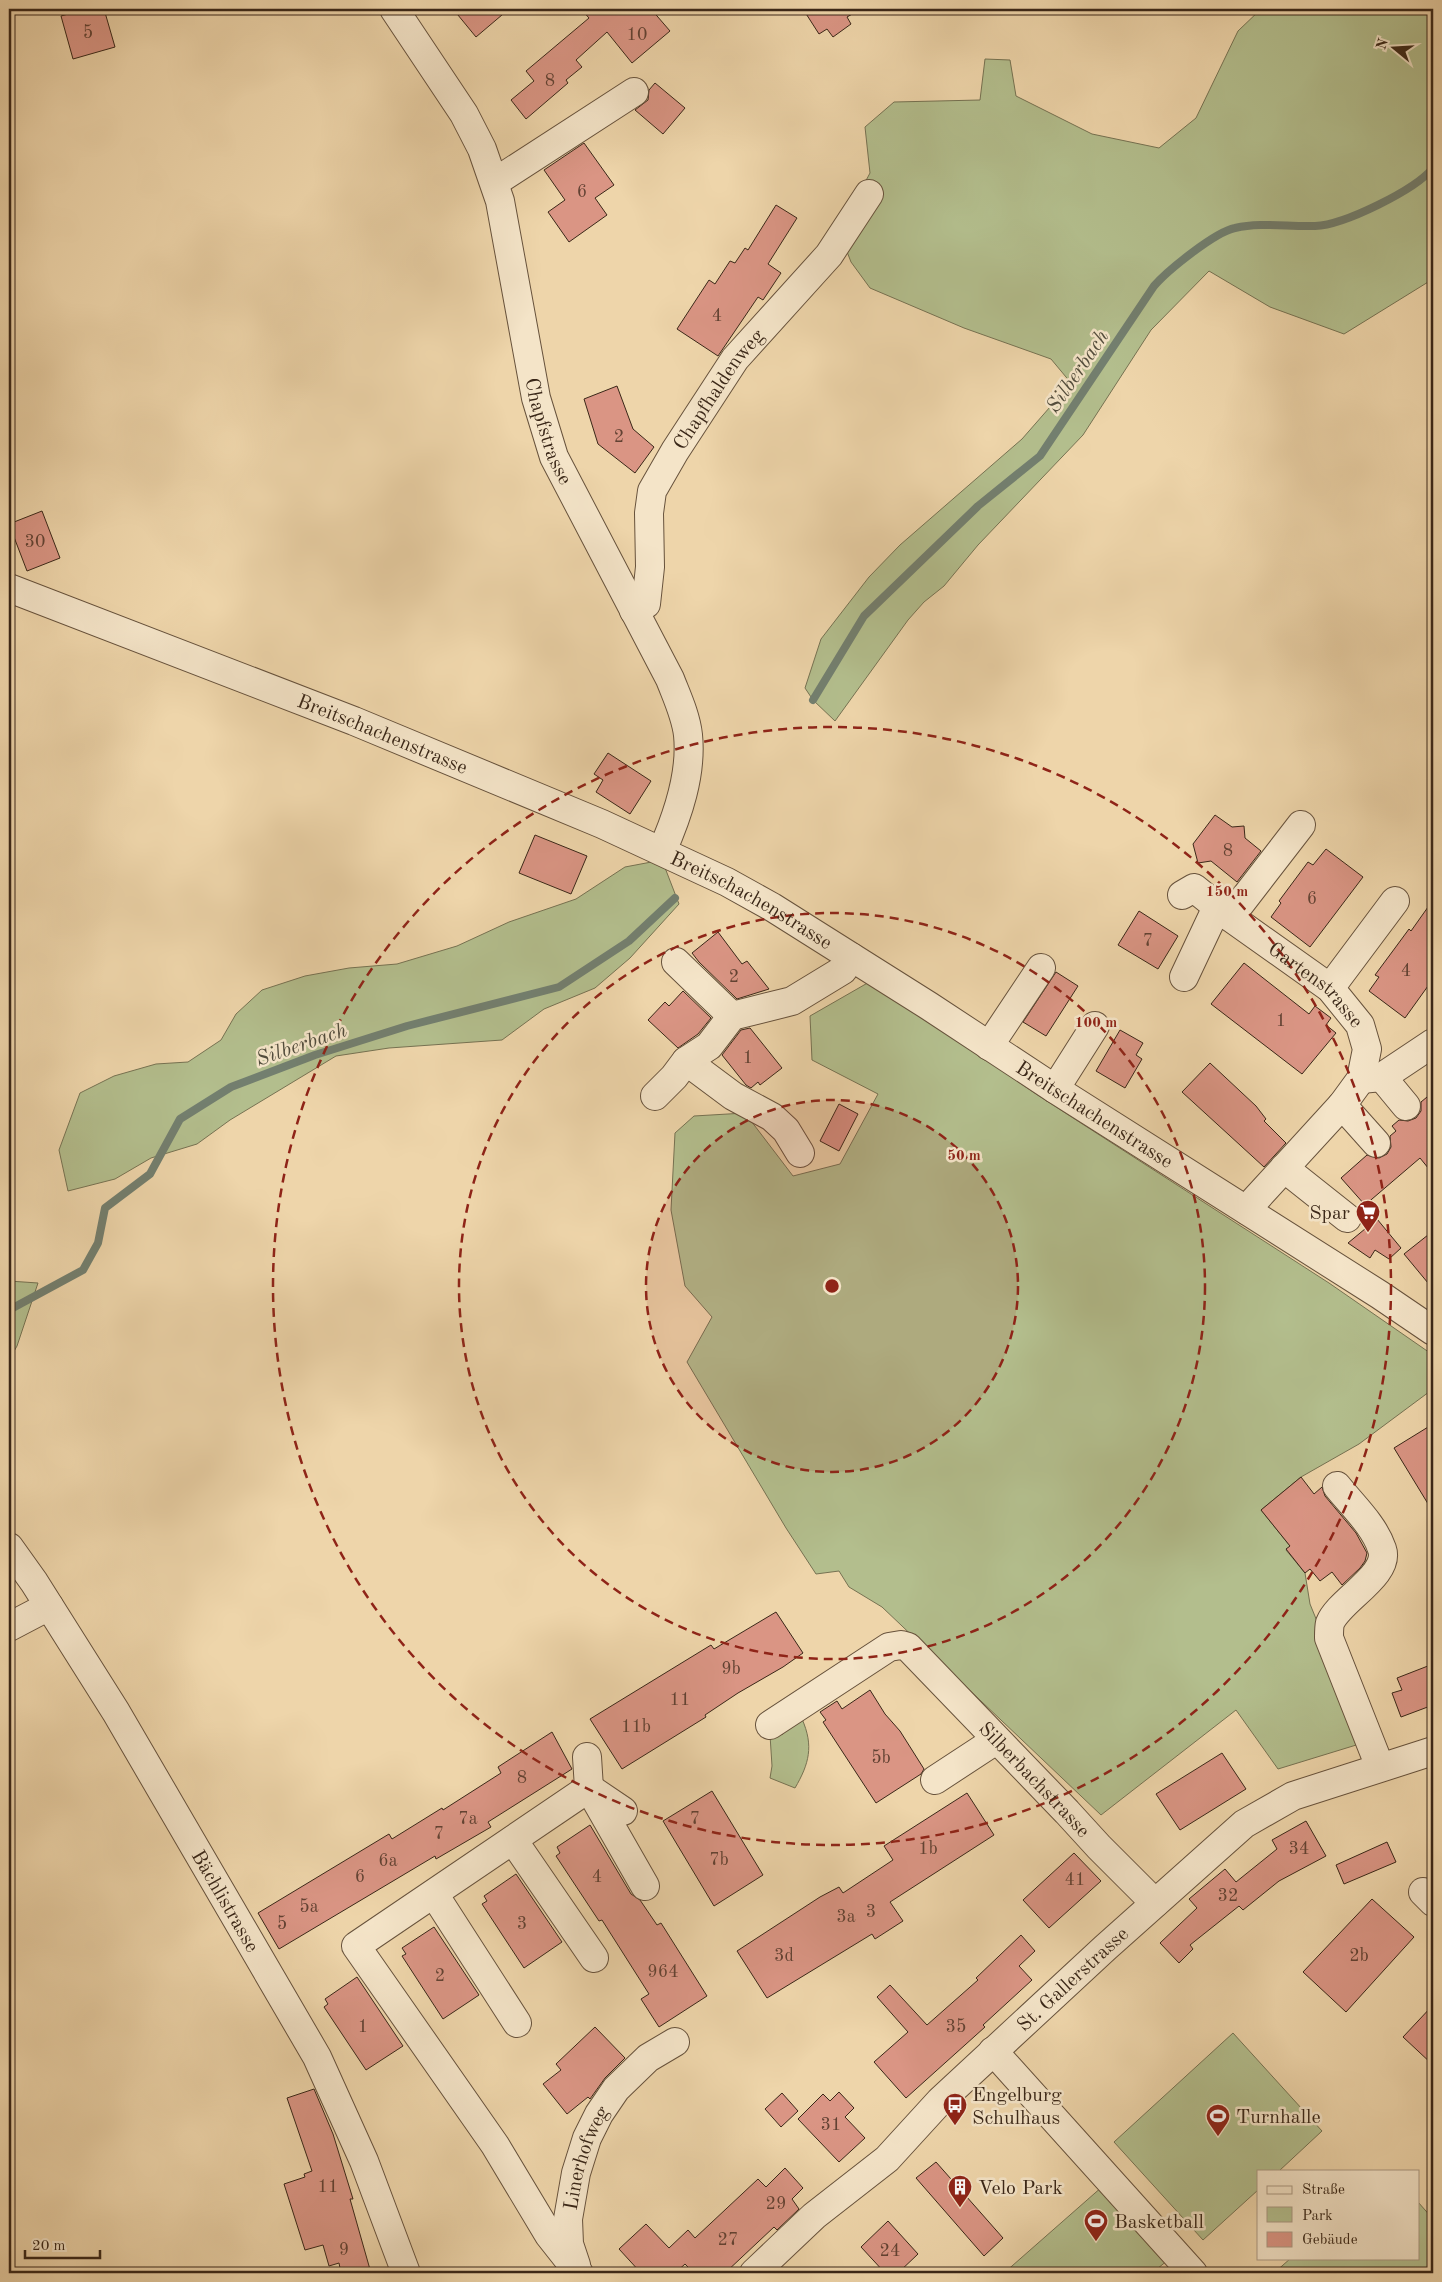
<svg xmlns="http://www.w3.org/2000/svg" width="1442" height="2282" font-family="'Old Standard TT',serif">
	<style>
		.green { fill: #b3be8d; stroke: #767252 }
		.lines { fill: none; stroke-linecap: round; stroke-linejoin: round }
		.stream { stroke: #737f6f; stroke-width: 8 }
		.building { fill: #da9584; stroke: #3a2718 }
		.minor-casing { stroke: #67523c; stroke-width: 30 }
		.minor { stroke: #f4e4c8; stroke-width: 28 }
		.ring { fill: none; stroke: #8f2418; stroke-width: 2.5; stroke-dasharray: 9 6 }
		.labels { text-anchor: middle; stroke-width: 5; stroke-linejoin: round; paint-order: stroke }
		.number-label { font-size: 18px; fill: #624233 }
		.street-label { font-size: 20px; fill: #3a2718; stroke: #f4e4c8 }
		.poi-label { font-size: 20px; fill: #3a2718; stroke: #f4e4c8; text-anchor: start }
		.water-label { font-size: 21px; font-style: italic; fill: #524c3c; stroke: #f4e4c8 }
		.centre { fill: #8f2418; stroke: #f4e4c8; stroke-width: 2.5 }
		.ring-label { font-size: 15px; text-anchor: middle; font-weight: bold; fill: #8f2418; stroke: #f4e4c8; stroke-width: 5; stroke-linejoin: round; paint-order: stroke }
	</style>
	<rect width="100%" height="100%" fill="#eed5aa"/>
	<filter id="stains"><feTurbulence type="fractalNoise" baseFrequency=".004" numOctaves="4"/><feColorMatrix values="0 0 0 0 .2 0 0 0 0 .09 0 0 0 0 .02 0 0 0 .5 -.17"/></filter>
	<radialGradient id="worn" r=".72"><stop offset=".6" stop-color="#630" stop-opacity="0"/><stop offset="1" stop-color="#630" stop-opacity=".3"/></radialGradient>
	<path class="green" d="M 1261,9 L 1433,9 L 1433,279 L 1344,334 L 1270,307 L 1209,271 L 1151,330 L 1083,435 L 978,545 L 944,586 L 924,602 L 908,620 L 835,721 L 813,700 L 805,688 L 821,639 L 869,577 L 900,545 L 1022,439 L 1071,383 L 1051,359 L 964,328 L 870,288 L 851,262 L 839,231 L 870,173 L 865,127 L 894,102 L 980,100 L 985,59 L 1010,60 L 1016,96 L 1092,134 L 1159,148 L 1196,118 L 1238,31 Z
		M 662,860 L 679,904 L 630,958 L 595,988 L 544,1009 L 502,1040 L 389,1048 L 336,1056 L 230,1120 L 197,1144 L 151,1158 L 115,1179 L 68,1191 L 59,1150 L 80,1093 L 114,1076 L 156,1064 L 188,1062 L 221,1040 L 236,1014 L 262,990 L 305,976 L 349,968 L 397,964 L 457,946 L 509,922 L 576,899 L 625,867 Z
		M 871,981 L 1039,1096 L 1329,1283 L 1433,1355 L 1433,1389 L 1359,1444 L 1301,1477 L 1261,1510 L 1290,1546 L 1286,1550 L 1305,1573 L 1310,1604 L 1366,1742 L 1278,1769 L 1236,1710 L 1101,1815 L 882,1607 L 849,1587 L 839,1571 L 816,1574 L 786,1528 L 687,1362 L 712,1317 L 685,1286 L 671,1210 L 675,1133 L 694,1116 L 745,1113 L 793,1176 L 840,1164 L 878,1094 L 812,1060 L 810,1016 Z
		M 9,1281 L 38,1283 L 17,1346 L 9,1360 Z
		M 802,1719 C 814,1746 809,1764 795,1788 L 770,1778 L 772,1766 L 770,1735 L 778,1731 L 782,1735 L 787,1728 Z
		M 1233,2033 L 1322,2131 L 1279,2171 L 1258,2171 L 1258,2190 L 1203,2240 L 1114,2142 Z
		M 1103,2186 L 1168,2260 L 1152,2273 L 1004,2273 Z
		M 1418,2202 L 1433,2219 L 1433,2273 L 1274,2273 L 1291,2258 L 1418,2258 Z"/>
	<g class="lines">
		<path class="stream" d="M 813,700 L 864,616 L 978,506 L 1040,456 L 1154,286 C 1168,270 1215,232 1235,228 C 1261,222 1288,227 1315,226 C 1344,225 1415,190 1433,168
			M 9,1310 L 83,1270 L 98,1243 L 105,1208 L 150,1174 L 180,1119 L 231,1087 L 315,1055 L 407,1026 L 559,987 L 629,941 L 675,898"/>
	</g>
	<path class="building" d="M 86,9 L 104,9 L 115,47 L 73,59 L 61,16 Z
		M 453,9 L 509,9 L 476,37 Z
		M 581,9 L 651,9 L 670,31 L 632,63 L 607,32 L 576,60 L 582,67 L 566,80 L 568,83 L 526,119 L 511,100 L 534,81 L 526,71 L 589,18 Z
		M 803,9 L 861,9 L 847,17 L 851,24 L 833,37 L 827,29 L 819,34 Z
		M 655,83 L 685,108 L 663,134 L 635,110 L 648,100 L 649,90 Z
		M 584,143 L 614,185 L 595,198 L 607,215 L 569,242 L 548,212 L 565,200 L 544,170 Z
		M 776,205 L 797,218 L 768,264 L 781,273 L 763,300 L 758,297 L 718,356 L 677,329 L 709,280 L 715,284 L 730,261 L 735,263 L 745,248 L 748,250 Z
		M 617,386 L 633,429 L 654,447 L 635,473 L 598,444 L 584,399 Z
		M 42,511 L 60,558 L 27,571 L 9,524 Z
		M 608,753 L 651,781 L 630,814 L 596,792 L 603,780 L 594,774 Z
		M 1215,815 L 1232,827 L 1244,826 L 1245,838 L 1261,851 L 1237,882 L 1211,861 L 1198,863 L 1193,844 Z
		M 535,835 L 587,856 L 571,894 L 519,873 Z
		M 1326,849 L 1363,877 L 1310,947 L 1271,917 L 1281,903 L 1279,901 L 1308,862 L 1313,865 Z
		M 1433,900 L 1433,979 L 1405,1018 L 1369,991 L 1379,977 L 1375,975 L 1395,948 L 1409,929 L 1411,931 Z
		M 1139,911 L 1178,936 L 1158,969 L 1118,945 Z
		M 718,932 L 742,964 L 747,961 L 769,989 L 737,999 L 699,962 L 692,953 Z
		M 1244,963 L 1309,1014 L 1315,1006 L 1331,1018 L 1326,1025 L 1336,1033 L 1302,1074 L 1211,1004 Z
		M 1056,972 L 1078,986 L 1046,1036 L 1023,1022 Z
		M 683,991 L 711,1018 L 698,1034 L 678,1048 L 648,1020 L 665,1002 L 669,1006 Z
		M 750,1028 L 782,1068 L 760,1085 L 758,1082 L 751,1088 L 746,1085 L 722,1055 L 741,1030 Z
		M 1120,1030 L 1143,1043 L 1136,1055 L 1142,1059 L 1125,1088 L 1096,1071 Z
		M 1210,1063 L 1256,1106 L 1266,1119 L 1264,1121 L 1286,1143 L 1264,1167 L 1182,1092 Z
		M 1433,1092 L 1433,1174 L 1420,1158 L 1365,1205 L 1341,1178 L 1367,1155 L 1379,1158 L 1387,1154 L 1391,1147 L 1390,1136 L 1396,1131 L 1392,1126 L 1399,1120 L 1408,1121 L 1416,1118 L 1421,1111 L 1421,1102 Z
		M 839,1104 L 858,1114 L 839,1151 L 820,1141 Z
		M 1377,1219 L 1401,1248 L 1389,1259 L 1375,1250 L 1370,1258 L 1348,1243 Z
		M 1433,1231 L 1433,1289 L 1404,1254 Z
		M 1433,1424 L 1433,1512 L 1394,1448 Z
		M 1301,1477 L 1314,1494 L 1322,1487 L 1325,1496 L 1356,1533 L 1367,1553 L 1365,1561 L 1360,1568 L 1342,1585 L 1332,1572 L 1320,1581 L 1310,1569 L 1305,1573 L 1286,1549 L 1290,1546 L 1261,1510 Z
		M 776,1612 L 803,1653 L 783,1667 L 738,1693 L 705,1715 L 706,1717 L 622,1769 L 590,1719 L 711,1645 L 714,1649 Z
		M 1433,1664 L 1433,1705 L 1401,1717 L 1392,1693 L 1402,1690 L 1397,1678 Z
		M 870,1690 L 885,1714 L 900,1731 L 924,1769 L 921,1774 L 876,1803 L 823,1722 L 826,1720 L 820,1712 L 837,1701 L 842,1709 Z
		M 552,1732 L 572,1769 L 488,1822 L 491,1827 L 436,1859 L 435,1856 L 279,1949 L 258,1913 L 389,1834 L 392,1839 L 442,1808 L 443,1810 L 501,1773 L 498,1767 Z
		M 1222,1753 L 1246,1789 L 1180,1830 L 1156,1794 Z
		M 712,1791 L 763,1875 L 714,1906 L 663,1821 Z
		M 967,1793 L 994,1835 L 890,1902 L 903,1921 L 875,1939 L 872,1934 L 767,1998 L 737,1951 L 820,1897 L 839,1887 L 843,1893 L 893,1860 L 884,1846 Z
		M 1306,1821 L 1326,1856 L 1279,1881 L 1243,1910 L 1239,1906 L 1190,1945 L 1193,1949 L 1179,1963 L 1160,1943 L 1197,1908 L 1189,1899 L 1225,1869 L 1236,1882 L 1277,1849 L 1272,1840 Z
		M 590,1825 L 631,1894 L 640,1900 L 657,1925 L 661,1923 L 707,1996 L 659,2027 L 641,1999 L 649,1994 L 602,1920 L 599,1921 L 556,1856 L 560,1853 L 557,1847 Z
		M 1387,1842 L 1396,1862 L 1344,1884 L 1336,1865 Z
		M 1074,1853 L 1101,1881 L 1049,1928 L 1023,1900 Z
		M 516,1874 L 562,1942 L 524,1968 L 482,1904 L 487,1901 L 484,1896 Z
		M 1372,1899 L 1414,1937 L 1346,2012 L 1303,1972 Z
		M 434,1927 L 479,1995 L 443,2019 L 402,1956 L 406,1954 L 402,1948 Z
		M 1021,1935 L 1035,1951 L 1019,1966 L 1032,1980 L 983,2025 L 985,2027 L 906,2098 L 874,2062 L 908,2032 L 877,1997 L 890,1985 L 927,2025 L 978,1980 L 976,1978 Z
		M 357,1977 L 403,2046 L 366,2070 L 324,2007 L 328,2004 L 325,1999 Z
		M 1433,2005 L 1433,2065 L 1403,2037 Z
		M 595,2027 L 625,2058 L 605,2078 L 590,2099 L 588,2097 L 567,2114 L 543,2084 L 561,2070 L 556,2064 Z
		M 314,2089 L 333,2134 L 353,2199 L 350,2199 L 371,2273 L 341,2273 L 339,2263 L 329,2266 L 323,2245 L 305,2250 L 284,2184 L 305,2177 L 304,2174 L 312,2171 L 287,2098 Z
		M 839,2092 L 854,2108 L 845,2117 L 865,2138 L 839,2162 L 798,2119 L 823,2094 L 830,2101 Z
		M 782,2093 L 798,2111 L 781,2127 L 765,2109 Z
		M 936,2162 L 1003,2238 L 984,2256 L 916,2178 Z
		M 785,2168 L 803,2188 L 792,2199 L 799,2209 L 777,2230 L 774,2227 L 725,2273 L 694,2273 L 685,2264 L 675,2273 L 641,2273 L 619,2249 L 646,2224 L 669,2248 L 688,2230 L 695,2238 L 758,2179 L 766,2187 Z
		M 888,2221 L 918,2254 L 898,2273 L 885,2273 L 861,2247 Z"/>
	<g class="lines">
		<defs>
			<g id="minor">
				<path id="s1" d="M 394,9 L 464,114 L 482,149 L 500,201 L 536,398 L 554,457 L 670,679 C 677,697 686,716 688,735 C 692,774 678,815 662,851"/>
				<path d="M 495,182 L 634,92"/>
				<path id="s2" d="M 9,588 L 354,721 L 602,824 L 727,882 L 772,907 L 929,1006 L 1055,1089 L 1380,1295 L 1433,1331"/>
				<path id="s3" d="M 634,611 L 646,604 L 650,567 L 649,513 L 652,491 L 675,451 L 735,359 L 829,255 L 869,194"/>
				<path id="s4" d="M 1182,895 L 1194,888 L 1230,917 L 1330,988 L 1360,1025 L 1367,1049 L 1361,1079 L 1342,1105 L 1255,1200 L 1248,1211"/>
				<path d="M 1230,917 L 1301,825"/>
				<path d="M 676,962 L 732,1016"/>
				<path d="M 1184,977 L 1217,907"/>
				<path d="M 1330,988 L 1395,901"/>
				<path d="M 989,1046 L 1041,968"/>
				<path d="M 686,1061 L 733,1096 L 772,1117 L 786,1130 L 800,1153"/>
				<path d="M 1382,1077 L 1406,1106"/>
				<path d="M 1361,1079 L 1382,1077 L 1433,1043"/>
				<path d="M 1055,1089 L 1095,1026"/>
				<path d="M 655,1096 L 674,1077 L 686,1061 L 709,1046 L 732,1016 L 792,1001 L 843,970 L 851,957"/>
				<path d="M 1342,1105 L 1376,1143"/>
				<path d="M 1284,1168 L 1347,1218"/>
				<path d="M 1337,1486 C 1352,1505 1374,1525 1382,1549 C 1391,1575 1339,1600 1330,1623 C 1329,1627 1329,1633 1329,1638 L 1380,1767"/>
				<path id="s5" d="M 9,1547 L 34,1582 L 116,1712 L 317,2057 L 364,2161 L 406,2273"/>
				<path d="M 9,1627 L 49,1606"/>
				<path id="s6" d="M 770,1725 L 889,1647 L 901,1645 L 908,1647 L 1067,1812 L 1099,1847 L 1155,1903"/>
				<path d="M 587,1757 L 589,1788 L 645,1886"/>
				<path d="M 935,1780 L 996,1740"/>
				<path d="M 513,1840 L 594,1958"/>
				<path d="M 1423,1892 L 1433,1902"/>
				<path d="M 434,1894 L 517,2023"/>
				<path d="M 993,2051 L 1193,2273"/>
				<path id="s7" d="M 576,2265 L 569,2244 L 568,2219 L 576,2173 L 587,2138 L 599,2114 L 616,2089 L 648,2058 L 675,2042"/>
				<path d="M 579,2273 L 549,2235 L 495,2145 L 356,1946 L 589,1788 L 623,1811"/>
				<path id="s8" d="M 754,2273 L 814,2216 L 887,2159 L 940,2101 L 1105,1948 L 1244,1824 L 1293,1796 L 1433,1751"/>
			</g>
		</defs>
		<use href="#minor" class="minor-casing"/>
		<use href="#minor" class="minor"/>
	</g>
	<circle cx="832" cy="1286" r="186" fill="#8f2418" fill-opacity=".12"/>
	<g class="ring">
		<circle cx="832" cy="1286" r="186"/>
		<circle cx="832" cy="1286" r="373"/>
		<circle cx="832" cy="1286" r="559"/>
	</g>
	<defs>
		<symbol id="supermarket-pin" viewBox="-11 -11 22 30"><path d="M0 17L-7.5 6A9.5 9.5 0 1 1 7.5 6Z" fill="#8f2418" stroke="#f4e4c8"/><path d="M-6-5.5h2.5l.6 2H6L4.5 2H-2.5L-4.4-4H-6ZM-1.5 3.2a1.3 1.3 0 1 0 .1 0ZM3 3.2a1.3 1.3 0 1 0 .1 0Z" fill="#fff"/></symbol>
		<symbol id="bus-pin" viewBox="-11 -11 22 30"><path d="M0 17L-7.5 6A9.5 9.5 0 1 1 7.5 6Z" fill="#8f2418" stroke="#f4e4c8"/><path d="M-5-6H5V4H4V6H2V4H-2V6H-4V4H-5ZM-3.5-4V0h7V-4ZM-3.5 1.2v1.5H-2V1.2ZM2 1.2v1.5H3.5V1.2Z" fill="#fff"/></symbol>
		<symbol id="stadium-pin" viewBox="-11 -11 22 30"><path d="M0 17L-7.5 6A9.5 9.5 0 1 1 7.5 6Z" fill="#8f2418" stroke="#f4e4c8"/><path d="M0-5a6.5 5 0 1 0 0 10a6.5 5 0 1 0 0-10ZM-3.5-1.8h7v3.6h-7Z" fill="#fff"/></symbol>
		<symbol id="building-pin" viewBox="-11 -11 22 30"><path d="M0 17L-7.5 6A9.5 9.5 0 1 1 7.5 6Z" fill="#8f2418" stroke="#f4e4c8"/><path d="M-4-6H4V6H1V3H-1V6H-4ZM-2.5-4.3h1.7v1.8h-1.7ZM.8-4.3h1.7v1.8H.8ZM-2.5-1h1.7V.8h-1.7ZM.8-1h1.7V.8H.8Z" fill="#fff"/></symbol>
	</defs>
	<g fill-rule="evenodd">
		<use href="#supermarket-pin" x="1354" y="1198" width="28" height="38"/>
		<use href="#bus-pin" x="941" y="2091" width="28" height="38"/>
		<use href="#stadium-pin" x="1204" y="2102" width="28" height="38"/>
		<use href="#building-pin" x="946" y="2173" width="28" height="38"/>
		<use href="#stadium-pin" x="1082" y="2207" width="28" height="38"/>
	</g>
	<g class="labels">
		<g class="number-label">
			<text x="88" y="38">5</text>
			<text x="637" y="40">10</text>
			<text x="550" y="86">8</text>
			<text x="582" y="197">6</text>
			<text x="717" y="321">4</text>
			<text x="619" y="442">2</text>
			<text x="35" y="547">30</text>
			<text x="1228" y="856">8</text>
			<text x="1312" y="904">6</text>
			<text x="1148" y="946">7</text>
			<text x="1406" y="976">4</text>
			<text x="734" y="982">2</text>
			<text x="1281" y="1026">1</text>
			<text x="748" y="1063">1</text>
			<text x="731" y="1674">9b</text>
			<text x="680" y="1705">11</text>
			<text x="636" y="1732">11b</text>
			<text x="881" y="1763">5b</text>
			<text x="522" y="1783">8</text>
			<text x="468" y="1824">7a</text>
			<text x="695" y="1824">7</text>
			<text x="439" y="1839">7</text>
			<text x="928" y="1854">1b</text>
			<text x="1299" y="1854">34</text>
			<text x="719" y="1865">7b</text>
			<text x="388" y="1866">6a</text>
			<text x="360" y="1882">6</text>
			<text x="597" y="1882">4</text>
			<text x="1075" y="1885">41</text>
			<text x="1228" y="1901">32</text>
			<text x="309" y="1912">5a</text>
			<text x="871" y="1917">3</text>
			<text x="846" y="1922">3a</text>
			<text x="282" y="1929">5</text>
			<text x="522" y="1929">3</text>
			<text x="784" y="1961">3d</text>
			<text x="1359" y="1961">2b</text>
			<text x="663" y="1977">964</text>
			<text x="440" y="1981">2</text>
			<text x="363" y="2032">1</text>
			<text x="956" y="2032">35</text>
			<text x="831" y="2130">31</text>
			<text x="328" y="2192">11</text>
			<text x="776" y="2209">29</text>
			<text x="728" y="2245">27</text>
			<text x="344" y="2255">9</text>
			<text x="890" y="2256">24</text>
		</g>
		<g class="street-label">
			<text dy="7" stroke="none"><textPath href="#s3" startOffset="249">Chapfhaldenweg</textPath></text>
			<text dy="7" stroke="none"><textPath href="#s1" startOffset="456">Chapfstrasse</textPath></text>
			<text dy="7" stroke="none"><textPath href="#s2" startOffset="401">Breitschachenstrasse</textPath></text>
			<text dy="7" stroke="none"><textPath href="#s2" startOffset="806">Breitschachenstrasse</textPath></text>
			<text dy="7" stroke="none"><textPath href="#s4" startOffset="170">Gartenstrasse</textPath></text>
			<text dy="7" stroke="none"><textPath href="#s2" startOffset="1211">Breitschachenstrasse</textPath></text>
			<text dy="7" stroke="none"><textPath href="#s6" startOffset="345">Silberbachstrasse</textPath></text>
			<text dy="7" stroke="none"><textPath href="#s5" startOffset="415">Bächlistrasse</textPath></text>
			<text dy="7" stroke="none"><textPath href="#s8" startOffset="434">St. Gallerstrasse</textPath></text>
			<text dy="7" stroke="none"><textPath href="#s7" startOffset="111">Linerhofweg</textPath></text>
		</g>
		<g class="poi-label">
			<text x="1350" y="1219" text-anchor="end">Spar</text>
			<text x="972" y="2101">Engelburg<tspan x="972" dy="23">Schulhaus</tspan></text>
			<text x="1236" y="2123">Turnhalle</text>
			<text x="978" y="2194">Velo Park</text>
			<text x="1114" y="2228">Basketball</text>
		</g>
		<g class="water-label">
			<text transform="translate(1077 371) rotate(-56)" y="7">Silberbach</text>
			<text transform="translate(301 1044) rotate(-19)" y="7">Silberbach</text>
		</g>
	</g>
	<circle cx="832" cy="1286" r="8" class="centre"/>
	<g class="ring-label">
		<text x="1227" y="896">150 m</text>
		<text x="1096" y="1027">100 m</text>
		<text x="964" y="1160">50 m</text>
	</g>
	<rect width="1442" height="2282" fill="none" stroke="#eed5aa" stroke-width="30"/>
	<rect x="10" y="10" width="1422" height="2262" fill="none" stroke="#3a2718" stroke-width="2.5"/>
	<rect x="15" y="15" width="1412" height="2252" fill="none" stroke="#3a2718"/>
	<rect x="1257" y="2170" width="162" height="90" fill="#f4e4c8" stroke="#aa9882"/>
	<rect x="1267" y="2186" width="25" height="8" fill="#f4e4c8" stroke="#aa9882"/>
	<text x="1302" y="2194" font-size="15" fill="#3a2718">Straße</text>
	<rect x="1267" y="2207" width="25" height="15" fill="#b3be8d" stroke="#aa9882"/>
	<text x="1302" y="2220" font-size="15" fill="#3a2718">Park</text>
	<rect x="1267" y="2232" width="25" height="15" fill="#da9584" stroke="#aa9882"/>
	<text x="1302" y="2244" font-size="15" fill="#3a2718">Gebäude</text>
	<g transform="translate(1394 48) rotate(288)" stroke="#f4e4c8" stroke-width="4" paint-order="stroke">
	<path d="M0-4L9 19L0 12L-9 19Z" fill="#3a2718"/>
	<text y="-8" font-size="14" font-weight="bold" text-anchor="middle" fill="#3a2718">N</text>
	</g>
	<path d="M25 2250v8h75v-8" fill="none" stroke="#3a2718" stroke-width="2.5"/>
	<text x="32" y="2250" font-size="15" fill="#3a2718" stroke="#f4e4c8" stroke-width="4" paint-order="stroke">20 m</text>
	<rect width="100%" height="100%" filter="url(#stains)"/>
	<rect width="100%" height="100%" fill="url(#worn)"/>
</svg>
